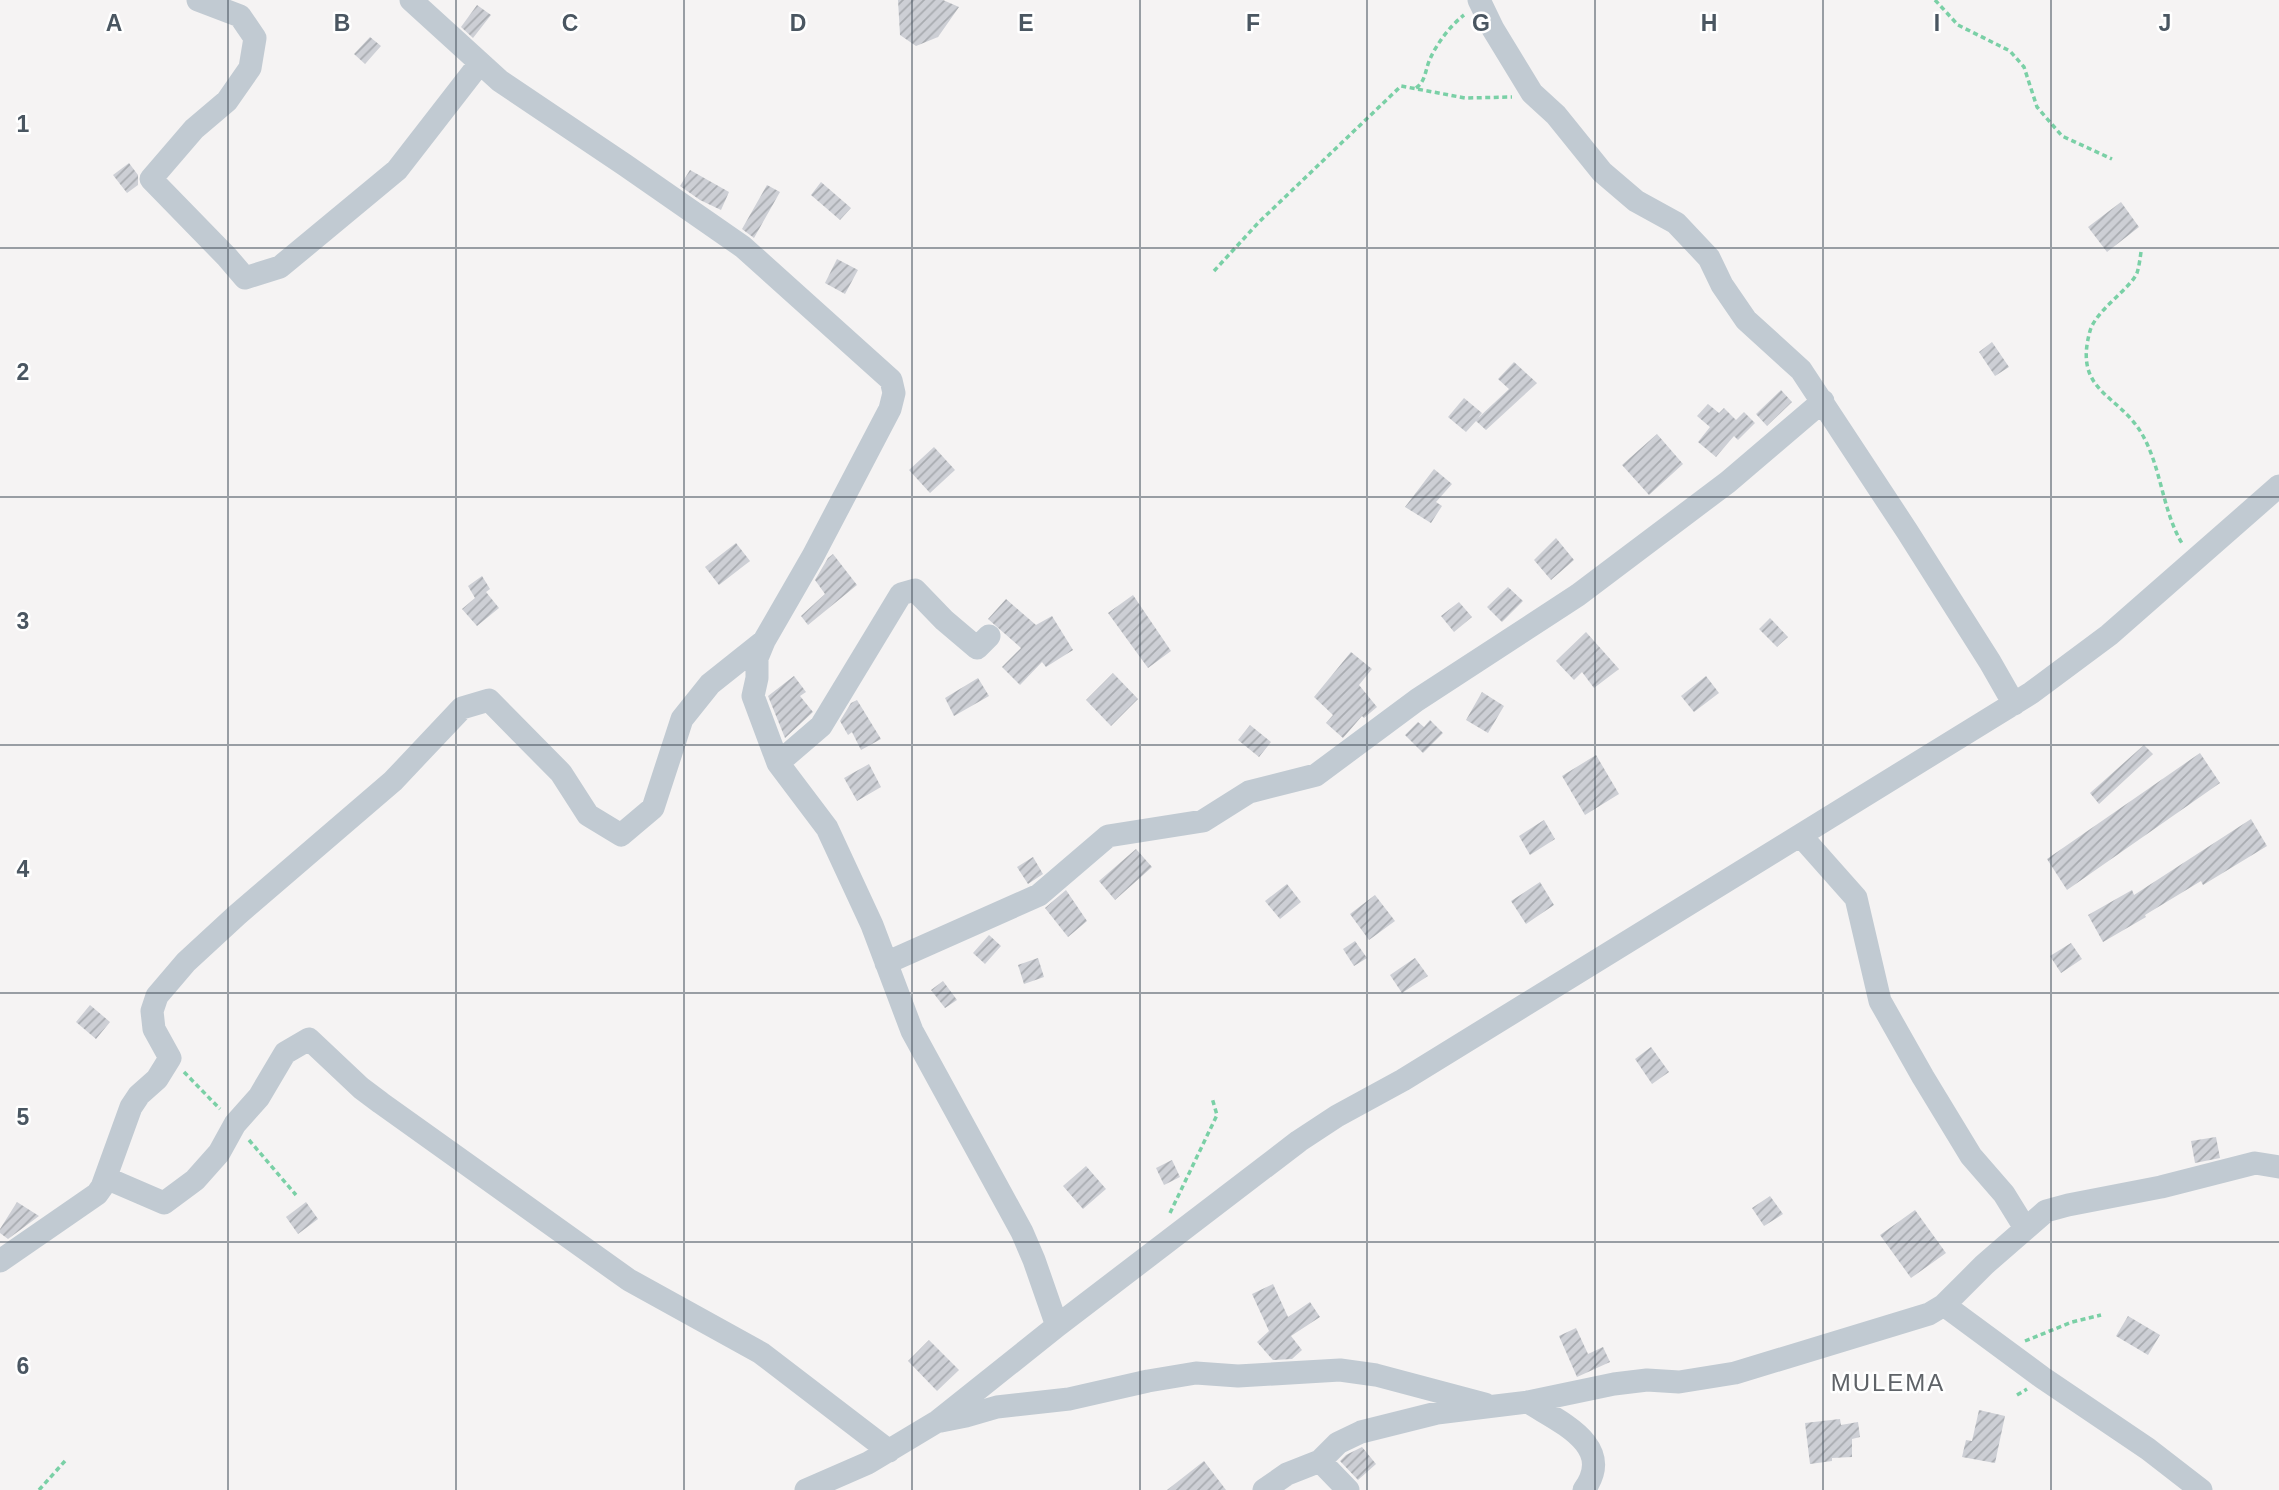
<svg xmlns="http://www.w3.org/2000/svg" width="2279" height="1490" font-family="Helvetica,sans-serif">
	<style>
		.building { fill: url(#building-hatch) }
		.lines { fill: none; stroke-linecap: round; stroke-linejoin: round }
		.path { stroke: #7ad0a6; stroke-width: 3.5; stroke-dasharray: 5 3.5; stroke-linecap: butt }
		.minor { stroke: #c1cad2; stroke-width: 23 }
		.grid { fill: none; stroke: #4a5661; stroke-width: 2; stroke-opacity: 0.55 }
		.labels { text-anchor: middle; stroke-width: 5; stroke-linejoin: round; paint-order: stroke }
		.quarter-label { font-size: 24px; letter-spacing: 2px; fill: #5f6368; stroke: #fff }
		.grid-label { font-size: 23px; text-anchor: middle; font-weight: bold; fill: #4a5661; stroke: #fff; stroke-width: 5; stroke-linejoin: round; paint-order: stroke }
	</style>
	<defs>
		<pattern id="building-hatch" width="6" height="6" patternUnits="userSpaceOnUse" patternTransform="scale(1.75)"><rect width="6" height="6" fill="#cdcfd5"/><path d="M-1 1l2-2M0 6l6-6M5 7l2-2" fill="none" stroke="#a8abb0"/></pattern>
	</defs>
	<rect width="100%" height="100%" fill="#f5f3f3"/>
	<path class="building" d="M 898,0 L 943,0 L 959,7 L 938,37 L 916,46 L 900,35 Z
		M 477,5 L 491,15 L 473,38 L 461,27 Z
		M 370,37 L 381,46 L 365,64 L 354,54 Z
		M 129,163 L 138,175 L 138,185 L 127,193 L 113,175 Z
		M 690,170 L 729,192 L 721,210 L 700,200 L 680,186 Z
		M 821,182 L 851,208 L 840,220 L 811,195 Z
		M 767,185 L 780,192 L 754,238 L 742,229 Z
		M 2121,202 L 2139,227 L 2107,252 L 2088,227 Z
		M 837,259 L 858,270 L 845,294 L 825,283 Z
		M 1992,342 L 2009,367 L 1995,376 L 1979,352 Z
		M 1514,362 L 1537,383 L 1486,430 L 1476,421 L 1466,432 L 1448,417 L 1464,398 L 1482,413 L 1478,418 L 1509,389 L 1498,379 Z
		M 1781,390 L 1792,402 L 1767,426 L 1756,414 Z
		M 1708,404 L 1719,413 L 1724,408 L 1736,420 L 1744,412 L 1755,423 L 1738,440 L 1734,436 L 1716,457 L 1698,442 L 1710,427 L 1697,416 Z
		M 1657,434 L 1683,464 L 1649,495 L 1622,465 Z
		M 934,447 L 955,470 L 930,493 L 909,470 Z
		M 1434,469 L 1452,484 L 1436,502 L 1442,506 L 1431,523 L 1405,507 Z
		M 1556,538 L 1574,560 L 1551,580 L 1534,560 Z
		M 736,543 L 750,561 L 719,585 L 705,567 Z
		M 833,554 L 857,585 L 808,625 L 801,616 L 825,594 L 815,580 L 828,558 Z
		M 482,576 L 490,589 L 486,592 L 499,608 L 477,626 L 462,609 L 475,598 L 468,586 Z
		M 1508,587 L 1523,601 L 1502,622 L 1487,607 Z
		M 1133,595 L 1171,651 L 1148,668 L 1108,613 Z
		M 1006,599 L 1036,625 L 1052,616 L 1073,650 L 1046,667 L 1042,662 L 1020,685 L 1002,667 L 1021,648 L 988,619 Z
		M 1459,602 L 1472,617 L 1454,632 L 1441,616 Z
		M 1770,618 L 1788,637 L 1777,647 L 1759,629 Z
		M 1586,632 L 1619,669 L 1594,688 L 1582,672 L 1574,680 L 1556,661 Z
		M 1351,652 L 1372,669 L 1359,685 L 1377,707 L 1364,718 L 1362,716 L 1343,738 L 1326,723 L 1333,715 L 1314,697 Z
		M 1113,673 L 1138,699 L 1111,726 L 1086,700 Z
		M 794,676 L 806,692 L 800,696 L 813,712 L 785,738 L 768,696 Z
		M 1706,676 L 1719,693 L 1694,712 L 1681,696 Z
		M 978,678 L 989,696 L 954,716 L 945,698 Z
		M 1482,692 L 1504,706 L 1488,733 L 1466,720 Z
		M 857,700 L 881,739 L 861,750 L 852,732 L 848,735 L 840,721 L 851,703 Z
		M 1430,720 L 1443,733 L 1423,753 L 1405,735 L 1418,722 L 1424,727 Z
		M 1250,725 L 1271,742 L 1259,757 L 1238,740 Z
		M 2144,745 L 2153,754 L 2099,804 L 2090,793 Z
		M 2200,753 L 2220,783 L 2067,890 L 2047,859 Z
		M 1596,755 L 1619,794 L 1585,815 L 1562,776 Z
		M 869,764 L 881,787 L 857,801 L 844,778 Z
		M 2251,819 L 2267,846 L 2203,885 L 2201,881 L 2145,915 L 2146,917 L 2103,942 L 2088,915 L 2132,890 L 2134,895 Z
		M 1544,820 L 1555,839 L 1530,855 L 1519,836 Z
		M 1136,849 L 1152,867 L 1115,900 L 1099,881 Z
		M 1033,857 L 1043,874 L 1028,884 L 1017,867 Z
		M 1540,882 L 1554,905 L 1526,924 L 1511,901 Z
		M 1287,884 L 1301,902 L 1280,919 L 1265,901 Z
		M 1066,890 L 1087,921 L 1068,937 L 1045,908 Z
		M 1375,895 L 1395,921 L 1369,940 L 1350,914 Z
		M 989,935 L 1001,946 L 985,964 L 973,953 Z
		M 1355,941 L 1367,958 L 1354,966 L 1343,949 Z
		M 2071,943 L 2082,959 L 2061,973 L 2050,956 Z
		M 1038,958 L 1044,977 L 1024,984 L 1018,965 Z
		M 1415,958 L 1428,976 L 1402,993 L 1390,975 Z
		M 943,981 L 957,1000 L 945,1008 L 931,990 Z
		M 90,1005 L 110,1022 L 96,1039 L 76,1022 Z
		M 1651,1047 L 1669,1072 L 1652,1084 L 1635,1059 Z
		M 2216,1137 L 2220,1158 L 2195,1163 L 2191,1141 Z
		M 1172,1160 L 1180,1177 L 1164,1185 L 1156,1168 Z
		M 1086,1166 L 1106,1189 L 1083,1209 L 1063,1186 Z
		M 1770,1196 L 1783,1214 L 1764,1226 L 1752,1208 Z
		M 17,1202 L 39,1216 L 8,1239 L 0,1233 L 0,1229 Z
		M 306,1202 L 318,1219 L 298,1234 L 286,1217 Z
		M 1915,1210 L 1946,1253 L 1911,1278 L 1880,1235 Z
		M 1273,1284 L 1288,1317 L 1310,1302 L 1320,1317 L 1291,1336 L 1302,1350 L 1292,1359 L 1273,1360 L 1257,1342 L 1269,1331 L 1252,1294 Z
		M 2128,1316 L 2160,1335 L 2148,1355 L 2116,1336 Z
		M 1576,1328 L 1588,1354 L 1603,1347 L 1610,1362 L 1577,1377 L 1559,1336 Z
		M 929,1340 L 959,1370 L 937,1391 L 908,1361 Z
		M 1979,1410 L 2005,1416 L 1995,1463 L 1962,1457 L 1966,1440 L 1972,1441 Z
		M 1840,1419 L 1841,1425 L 1858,1422 L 1860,1437 L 1852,1439 L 1852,1457 L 1832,1458 L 1832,1461 L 1810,1464 L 1805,1423 Z
		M 1362,1447 L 1376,1464 L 1358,1480 L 1340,1461 L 1346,1455 Z
		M 1204,1461 L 1226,1490 L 1167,1490 Z"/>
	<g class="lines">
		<path class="path" d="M 1935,0 L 1958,25 L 2010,51 L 2024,67 L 2037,107 L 2062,136 L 2112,159
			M 1416,88 C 1426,81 1425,70 1430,59 C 1437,43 1451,25 1464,15
			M 2141,252 C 2140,259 2139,267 2137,273 C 2130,289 2096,310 2090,331 C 2073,392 2118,393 2142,434 C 2162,469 2162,511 2183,545
			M 1214,271 L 1259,222 L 1401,86 L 1465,98 L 1512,97
			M 184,1072 L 220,1109
			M 249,1140 L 296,1195
			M 1170,1213 L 1217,1115 L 1212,1098
			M 2025,1341 L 2072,1322 L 2101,1315
			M 2017,1395 L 2027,1389
			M 39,1490 L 65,1461"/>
		<path class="minor" d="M 198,0 L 240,16 L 255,38 L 250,68 L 227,101 L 194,129 L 151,179 L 227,257 L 245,278 L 280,267 L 397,170 L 480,63
			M 411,0 L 500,81 L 625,165 L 743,247 L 891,380 L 894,393 L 890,409 L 813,556 L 764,641 L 757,658 L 757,678 L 753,696 L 778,763 L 827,828 L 872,925 L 912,1031 L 1022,1232 L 1034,1260 L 1057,1326
			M 1479,0 L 1493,29 L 1532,93 L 1556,115 L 1602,172 L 1636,201 L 1676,223 L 1709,258 L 1722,285 L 1746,320 L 1801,370 L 1907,531 L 1990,662 L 2014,704
			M 778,763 L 821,726 L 901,594 L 915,590 L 944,620 L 977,648 L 989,636
			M 1801,836 L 1856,898 L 1880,1001 L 1923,1077 L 1971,1156 L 2004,1194 L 2025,1228
			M 886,963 L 1039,895 L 1108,836 L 1203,821 L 1249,792 L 1316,775 L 1417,700 L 1578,595 L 1728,482 L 1823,401
			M 106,1178 L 164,1203 L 195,1180 L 219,1153 L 235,1124 L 259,1097 L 285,1053 L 309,1039 L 361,1088 L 381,1103 L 629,1280 L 761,1353 L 889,1451
			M 0,1261 L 97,1194 L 102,1187 L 131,1107 L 139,1095 L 157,1079 L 170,1058 L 154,1029 L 152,1011 L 157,996 L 186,962 L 237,915 L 393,781 L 462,708 L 489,700 L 561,773 L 588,815 L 621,835 L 653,808 L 682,719 L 710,684 L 764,641
			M 1944,1305 L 2043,1378 L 2148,1449 L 2201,1490
			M 1528,1402 C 1559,1422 1616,1445 1584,1490
			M 941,1421 L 966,1416 L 997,1407 L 1069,1399 L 1148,1381 L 1196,1373 L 1238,1376 L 1340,1370 L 1376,1375 L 1485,1404
			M 1320,1461 L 1348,1490
			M 806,1490 L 868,1463 L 938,1421 L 1057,1326 L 1299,1141 L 1337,1116 L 1403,1080 L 2031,693 L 2109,635 L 2279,486
			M 1264,1490 L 1287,1474 L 1320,1461 L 1338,1443 L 1361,1432 L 1437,1413 L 1528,1402 L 1614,1384 L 1647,1380 L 1679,1382 L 1735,1373 L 1929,1314 L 1944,1305 L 1984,1265 L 2046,1211 L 2068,1205 L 2161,1187 L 2255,1163 L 2279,1167"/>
	</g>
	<path class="grid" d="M 228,0 L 228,1490M 456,0 L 456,1490M 684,0 L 684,1490M 912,0 L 912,1490M 1140,0 L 1140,1490M 1367,0 L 1367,1490M 1595,0 L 1595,1490M 1823,0 L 1823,1490M 2051,0 L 2051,1490M 0,248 L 2279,248M 0,497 L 2279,497M 0,745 L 2279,745M 0,993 L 2279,993M 0,1242 L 2279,1242"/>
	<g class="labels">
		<g class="quarter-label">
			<text x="1888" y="1391">MULEMA</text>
		</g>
	</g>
	<g class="grid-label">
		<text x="114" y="31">A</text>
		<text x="342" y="31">B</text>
		<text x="570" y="31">C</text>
		<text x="798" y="31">D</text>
		<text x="1026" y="31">E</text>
		<text x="1253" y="31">F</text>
		<text x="1481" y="31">G</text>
		<text x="1709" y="31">H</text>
		<text x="1937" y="31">I</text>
		<text x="2165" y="31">J</text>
		<text x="23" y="132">1</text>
		<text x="23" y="380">2</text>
		<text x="23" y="629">3</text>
		<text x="23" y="877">4</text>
		<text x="23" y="1125">5</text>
		<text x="23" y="1374">6</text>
	</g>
</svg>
